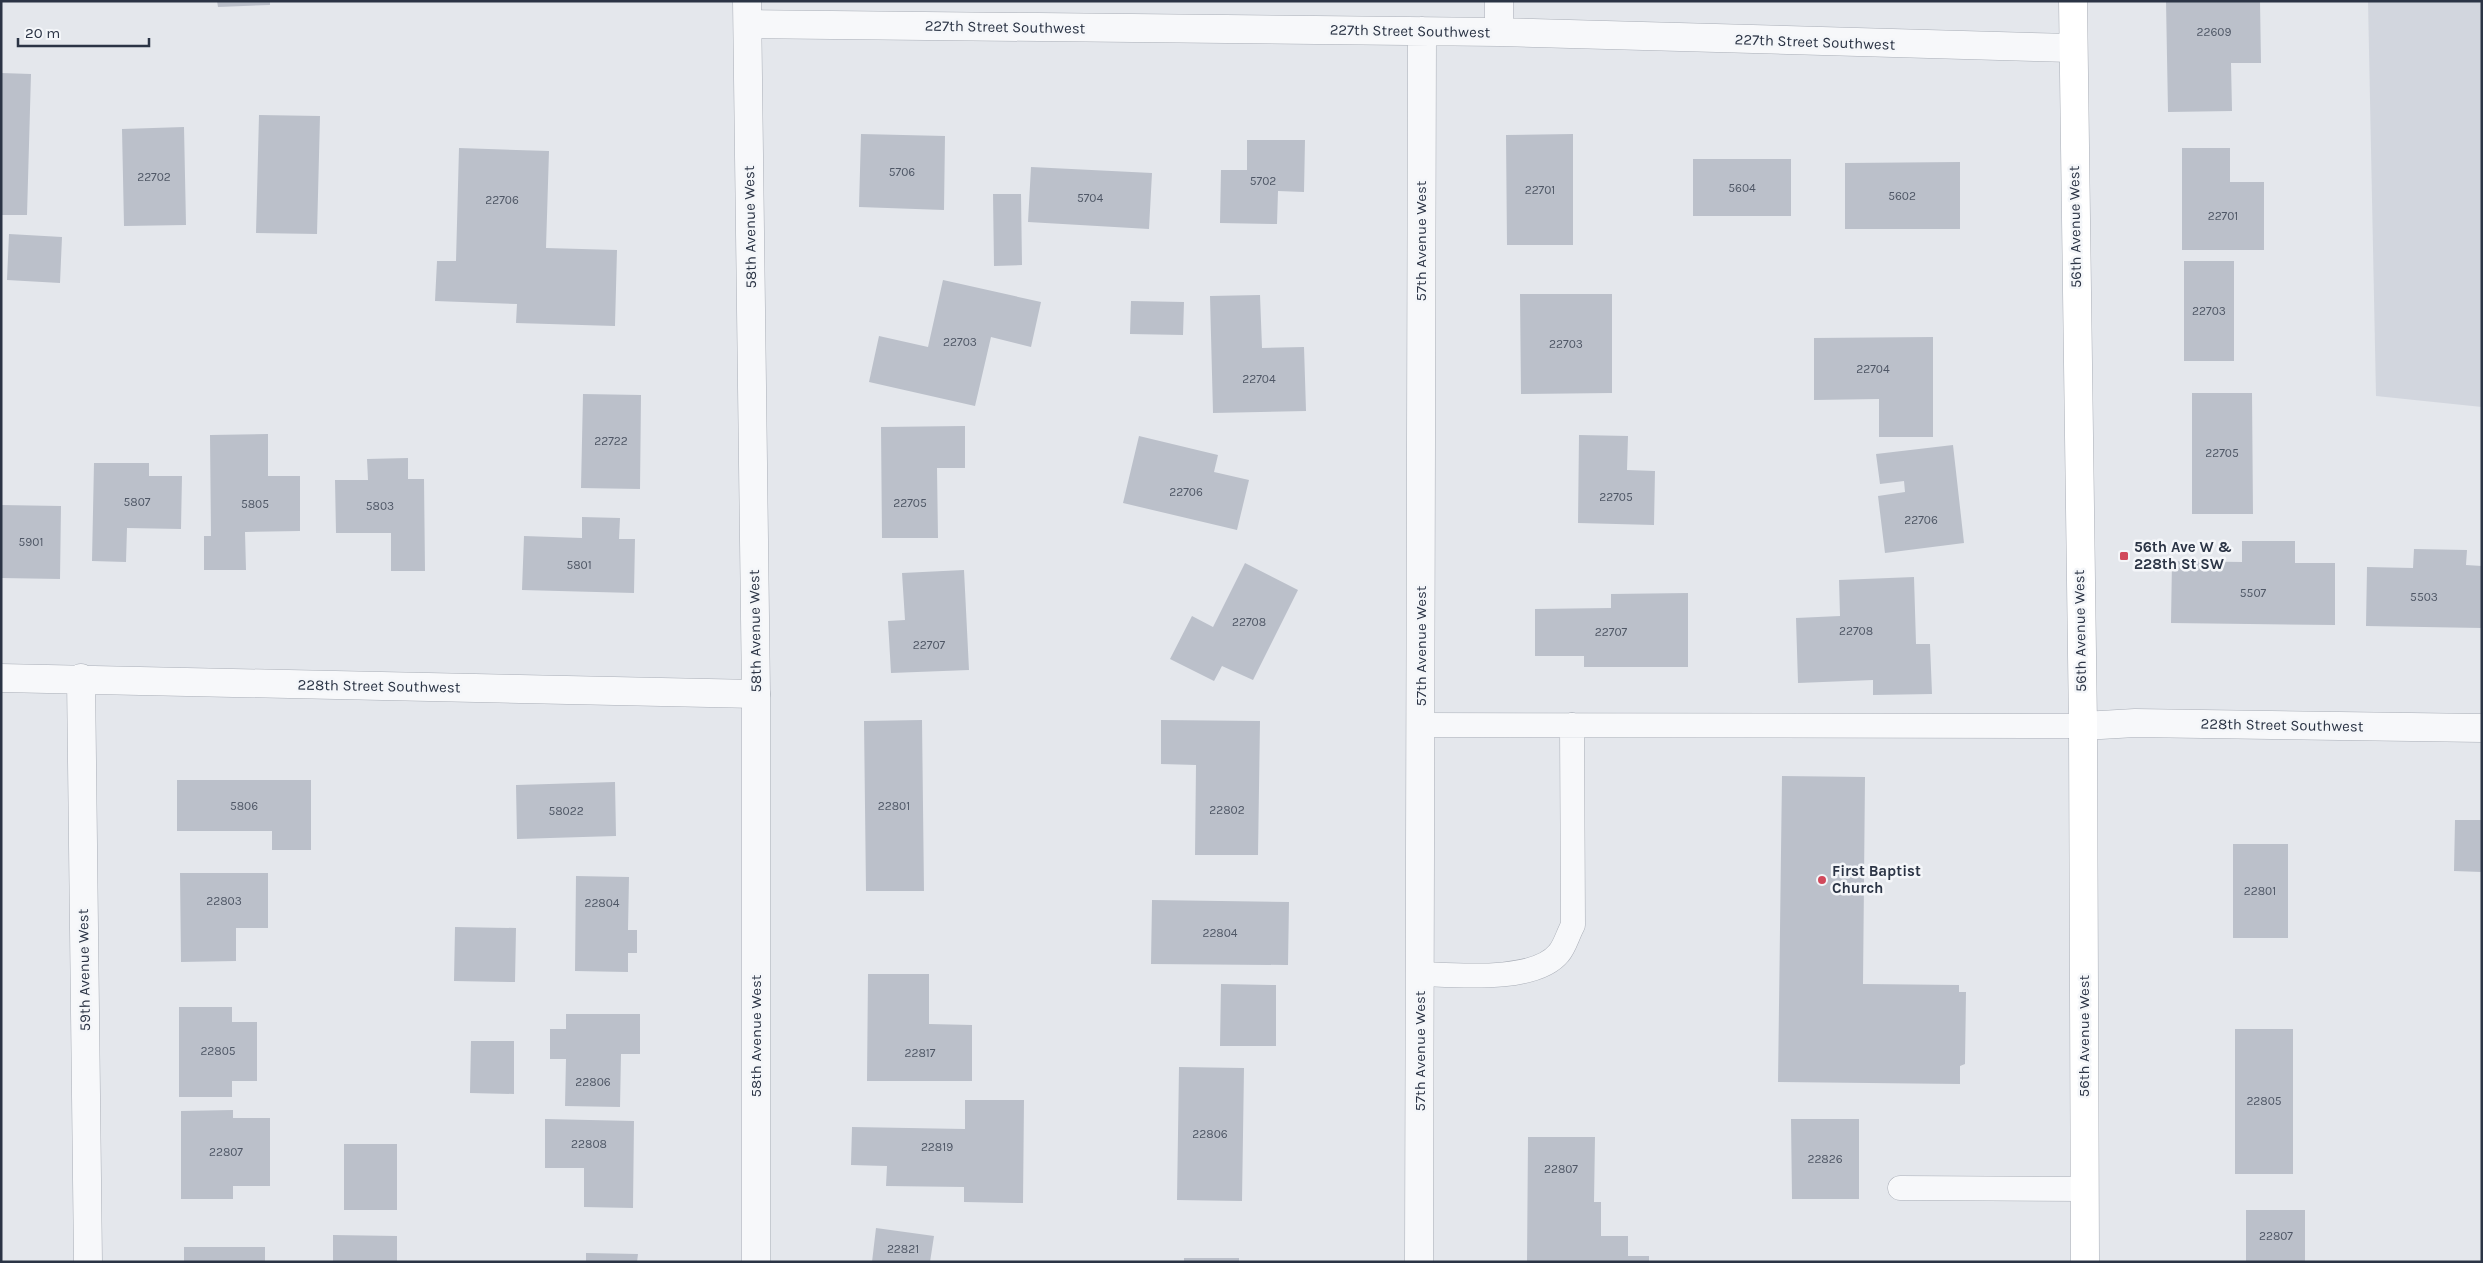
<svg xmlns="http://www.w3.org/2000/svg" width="2483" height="1263" font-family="Karla,sans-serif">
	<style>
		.built { fill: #d2d6de }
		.building { fill: #bbc0ca }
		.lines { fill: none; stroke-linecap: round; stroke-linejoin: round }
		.service-casing { stroke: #a9aeb7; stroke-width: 25 }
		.minor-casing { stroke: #a9aeb7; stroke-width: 29 }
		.tertiary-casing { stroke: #a9aeb7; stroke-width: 29 }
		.secondary-casing { stroke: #a9aeb7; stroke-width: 29 }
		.service { stroke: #f7f8fa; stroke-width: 24 }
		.minor { stroke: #f7f8fa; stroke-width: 28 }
		.tertiary { stroke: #f7f8fa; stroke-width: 28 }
		.secondary { stroke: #fff; stroke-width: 28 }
		.poi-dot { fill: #d1495b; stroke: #f4f6f9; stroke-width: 2 }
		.labels { text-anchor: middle; stroke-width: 5; stroke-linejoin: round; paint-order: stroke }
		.number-label { font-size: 12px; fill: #4f5766 }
		.street-label { font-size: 15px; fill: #2b3445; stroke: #f4f6f9 }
		.poi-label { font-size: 15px; font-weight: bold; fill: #2b3445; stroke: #f4f6f9; text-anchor: start }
	</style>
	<rect width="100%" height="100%" fill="#e4e7ec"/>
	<path class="built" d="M 2368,1 L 2482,1 L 2482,407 L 2376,396 Z"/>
	<path class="building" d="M 217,1 L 270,1 L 270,5 L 218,7 Z
		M 2166,1 L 2260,1 L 2261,63 L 2231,63 L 2232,111 L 2168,112 Z
		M 1,73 L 31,74 L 27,215 L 1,215 Z
		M 259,115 L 320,116 L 317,234 L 256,233 Z
		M 184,127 L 186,225 L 124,226 L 122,129 Z
		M 861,134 L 945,136 L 944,210 L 859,207 Z
		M 1573,134 L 1573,245 L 1507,245 L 1506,135 Z
		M 1247,140 L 1305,140 L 1304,192 L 1278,191 L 1277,224 L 1220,223 L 1221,170 L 1247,170 Z
		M 459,148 L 549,151 L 546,248 L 617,250 L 615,326 L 516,323 L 517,304 L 435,301 L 437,261 L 456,261 Z
		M 2182,148 L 2230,148 L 2230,182 L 2264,182 L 2264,250 L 2182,250 Z
		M 1693,159 L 1791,159 L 1791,216 L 1693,216 Z
		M 1960,162 L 1960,229 L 1845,229 L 1845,163 Z
		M 1031,167 L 1152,173 L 1149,229 L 1028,222 Z
		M 993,194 L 1021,194 L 1022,265 L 994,266 Z
		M 9,234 L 62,237 L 60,283 L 7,280 Z
		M 2184,261 L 2234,261 L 2234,361 L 2184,361 Z
		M 943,280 L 1041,302 L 1031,347 L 991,337 L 975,406 L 869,382 L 879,336 L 928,347 Z
		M 1520,294 L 1612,294 L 1612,393 L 1521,394 Z
		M 1260,295 L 1262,348 L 1304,347 L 1306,411 L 1213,413 L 1210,296 Z
		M 1131,301 L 1184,302 L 1183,335 L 1130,334 Z
		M 1933,337 L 1933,437 L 1879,437 L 1879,399 L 1814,400 L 1814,338 Z
		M 2192,393 L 2252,393 L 2253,514 L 2192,514 Z
		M 583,394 L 641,395 L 640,489 L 581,488 Z
		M 965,426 L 965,468 L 937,468 L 938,538 L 882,538 L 881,427 Z
		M 268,434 L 268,476 L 300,476 L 300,531 L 245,532 L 246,570 L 204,570 L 204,536 L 211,536 L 210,435 Z
		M 1579,435 L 1628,436 L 1627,470 L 1655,471 L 1654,525 L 1578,523 Z
		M 1139,436 L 1218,455 L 1214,472 L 1249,480 L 1237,530 L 1123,503 Z
		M 1953,445 L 1964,543 L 1885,553 L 1878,496 L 1905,492 L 1904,481 L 1880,484 L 1876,454 Z
		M 408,458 L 408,479 L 424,479 L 425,571 L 391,571 L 391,533 L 336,533 L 335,480 L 368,480 L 367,459 Z
		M 94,463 L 149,463 L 149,476 L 182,476 L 181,529 L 127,528 L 126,562 L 92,561 Z
		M 1,505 L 61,506 L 60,579 L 1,578 Z
		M 582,517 L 620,518 L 619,539 L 635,539 L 634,593 L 522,590 L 524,536 L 582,538 Z
		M 2242,541 L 2295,541 L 2295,563 L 2335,563 L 2335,625 L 2171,623 L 2172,561 L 2242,562 Z
		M 2414,549 L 2467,550 L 2466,565 L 2482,566 L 2482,628 L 2366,626 L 2367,567 L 2413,568 Z
		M 1245,563 L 1298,590 L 1253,680 L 1222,666 L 1214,681 L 1170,659 L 1192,616 L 1213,627 Z
		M 964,570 L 969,670 L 891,673 L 888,621 L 905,620 L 902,573 Z
		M 1914,577 L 1916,644 L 1930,644 L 1932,694 L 1873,695 L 1873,680 L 1798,683 L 1796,618 L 1840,616 L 1839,580 Z
		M 1688,593 L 1688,667 L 1584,667 L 1584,656 L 1535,656 L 1535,609 L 1611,608 L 1611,594 Z
		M 922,720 L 924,891 L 866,891 L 864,721 Z
		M 1161,720 L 1260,721 L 1258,855 L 1195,855 L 1196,765 L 1161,764 Z
		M 1782,776 L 1865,777 L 1863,984 L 1959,985 L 1959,992 L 1966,992 L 1965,1064 L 1960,1066 L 1960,1084 L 1778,1082 Z
		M 177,780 L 311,780 L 311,850 L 272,850 L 272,831 L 177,831 Z
		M 615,782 L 616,836 L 517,839 L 516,785 Z
		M 2455,820 L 2482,820 L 2482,872 L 2454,871 Z
		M 2233,844 L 2288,844 L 2288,938 L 2233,938 Z
		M 180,873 L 268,873 L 268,928 L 236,928 L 236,961 L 181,962 Z
		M 576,876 L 629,877 L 628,930 L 637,930 L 637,953 L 628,953 L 628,972 L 575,971 Z
		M 1152,900 L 1289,902 L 1288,965 L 1151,964 Z
		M 455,927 L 516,928 L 515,982 L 454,981 Z
		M 868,974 L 929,974 L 929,1024 L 972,1025 L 972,1081 L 867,1081 Z
		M 1221,984 L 1276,985 L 1276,1046 L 1220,1046 Z
		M 179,1007 L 232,1007 L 232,1022 L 257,1022 L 257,1081 L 232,1081 L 232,1097 L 179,1097 Z
		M 566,1014 L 640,1014 L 640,1054 L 621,1054 L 620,1107 L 565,1106 L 566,1059 L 550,1059 L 550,1029 L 566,1029 Z
		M 2235,1029 L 2293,1029 L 2293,1174 L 2235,1174 Z
		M 471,1041 L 514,1041 L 514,1094 L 470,1093 Z
		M 1179,1067 L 1244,1068 L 1242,1201 L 1177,1200 Z
		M 965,1100 L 1024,1100 L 1023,1203 L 964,1202 L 964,1187 L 886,1186 L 887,1166 L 851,1165 L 852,1127 L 965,1129 Z
		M 233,1110 L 233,1118 L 270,1118 L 270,1186 L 233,1186 L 233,1199 L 181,1199 L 181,1111 Z
		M 545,1119 L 634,1121 L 633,1208 L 584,1207 L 584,1168 L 545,1168 Z
		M 1791,1119 L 1859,1119 L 1859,1199 L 1792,1199 Z
		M 1528,1137 L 1595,1137 L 1594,1202 L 1601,1202 L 1601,1236 L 1628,1236 L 1628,1256 L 1649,1256 L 1649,1262 L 1527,1262 Z
		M 344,1144 L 397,1144 L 397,1210 L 344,1210 Z
		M 2246,1210 L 2305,1210 L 2305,1262 L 2246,1262 Z
		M 876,1228 L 934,1236 L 930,1262 L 872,1262 Z
		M 333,1235 L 397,1236 L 397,1262 L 333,1262 Z
		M 184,1247 L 265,1247 L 265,1262 L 184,1262 Z
		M 586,1253 L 638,1254 L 637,1262 L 586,1262 Z
		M 1184,1258 L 1239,1258 L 1239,1262 L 1184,1262 Z"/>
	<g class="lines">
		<defs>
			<path id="service" d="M 1420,725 L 2083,726
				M 1420,974 C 1455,975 1535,983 1559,953 C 1565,946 1568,934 1573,925 L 1572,725
				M 1900,1188 L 2084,1189"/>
			<path id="minor" d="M 1499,1 L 1499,32
				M 748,24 L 1499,32 L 2072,48
				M 1,678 L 756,694
				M 81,678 L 88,1262
				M 1419,1262 L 1422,31"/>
			<path id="tertiary" d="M 747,1 L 756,694 L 756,1262
				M 2083,726 L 2135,723 L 2482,728"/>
			<path id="secondary" d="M 2073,1 L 2083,726 L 2085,1262"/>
		</defs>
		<use href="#service" class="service-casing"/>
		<use href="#minor" class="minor-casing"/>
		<use href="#tertiary" class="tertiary-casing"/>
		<use href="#secondary" class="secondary-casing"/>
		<use href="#service" class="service"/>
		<use href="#minor" class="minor"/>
		<use href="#tertiary" class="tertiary"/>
		<use href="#secondary" class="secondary"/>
	</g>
	<g class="poi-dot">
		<rect x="2119" y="551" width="10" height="10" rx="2.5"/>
		<circle cx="1822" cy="880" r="5"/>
	</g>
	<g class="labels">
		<g class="number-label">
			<text x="2214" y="36">22609</text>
			<text x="902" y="176">5706</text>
			<text x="154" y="181">22702</text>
			<text x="1263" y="185">5702</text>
			<text x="1742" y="192">5604</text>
			<text x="1540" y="194">22701</text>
			<text x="1902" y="200">5602</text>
			<text x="1090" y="202">5704</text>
			<text x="502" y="204">22706</text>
			<text x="2223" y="220">22701</text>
			<text x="2209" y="315">22703</text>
			<text x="960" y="346">22703</text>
			<text x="1566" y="348">22703</text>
			<text x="1873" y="373">22704</text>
			<text x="1259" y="383">22704</text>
			<text x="611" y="445">22722</text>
			<text x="2222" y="457">22705</text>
			<text x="1186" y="496">22706</text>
			<text x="1616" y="501">22705</text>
			<text x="137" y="506">5807</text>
			<text x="910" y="507">22705</text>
			<text x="255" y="508">5805</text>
			<text x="380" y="510">5803</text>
			<text x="1921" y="524">22706</text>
			<text x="31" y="546">5901</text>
			<text x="579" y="569">5801</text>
			<text x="2253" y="597">5507</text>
			<text x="2424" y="601">5503</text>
			<text x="1249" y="626">22708</text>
			<text x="1856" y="635">22708</text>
			<text x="1611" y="636">22707</text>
			<text x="929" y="649">22707</text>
			<text x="244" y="810">5806</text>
			<text x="894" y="810">22801</text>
			<text x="1227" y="814">22802</text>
			<text x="566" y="815">58022</text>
			<text x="2260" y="895">22801</text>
			<text x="224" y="905">22803</text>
			<text x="602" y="907">22804</text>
			<text x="1220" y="937">22804</text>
			<text x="218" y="1055">22805</text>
			<text x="920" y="1057">22817</text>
			<text x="593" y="1086">22806</text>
			<text x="2264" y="1105">22805</text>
			<text x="1210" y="1138">22806</text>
			<text x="589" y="1148">22808</text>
			<text x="937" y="1151">22819</text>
			<text x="226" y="1156">22807</text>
			<text x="1825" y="1163">22826</text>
			<text x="1561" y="1173">22807</text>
			<text x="2276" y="1240">22807</text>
			<text x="903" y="1253">22821</text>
		</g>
		<g class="street-label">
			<text transform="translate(1005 27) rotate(1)" y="5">227th Street Southwest</text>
			<text transform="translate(1410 31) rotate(1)" y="5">227th Street Southwest</text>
			<text transform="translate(1815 42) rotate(2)" y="5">227th Street Southwest</text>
			<text transform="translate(750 227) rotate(-91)" y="5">58th Avenue West</text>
			<text transform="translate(2075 227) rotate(-91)" y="5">56th Avenue West</text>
			<text transform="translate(1421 241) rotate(-90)" y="5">57th Avenue West</text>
			<text transform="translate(755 631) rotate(-91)" y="5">58th Avenue West</text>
			<text transform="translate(2080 631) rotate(-91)" y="5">56th Avenue West</text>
			<text transform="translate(1421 646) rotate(-90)" y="5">57th Avenue West</text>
			<text transform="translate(379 686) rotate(1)" y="5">228th Street Southwest</text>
			<text transform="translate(2282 725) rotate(1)" y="5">228th Street Southwest</text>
			<text transform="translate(84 970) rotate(-91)" y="5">59th Avenue West</text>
			<text transform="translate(756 1036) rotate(-90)" y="5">58th Avenue West</text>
			<text transform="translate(2084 1036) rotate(-90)" y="5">56th Avenue West</text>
			<text transform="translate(1420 1051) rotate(-90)" y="5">57th Avenue West</text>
		</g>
		<g class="poi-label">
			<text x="2134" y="552">56th Ave W &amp;<tspan x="2134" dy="17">228th St SW</tspan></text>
			<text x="1832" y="876">First Baptist<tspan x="1832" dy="17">Church</tspan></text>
		</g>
	</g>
	<rect width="2483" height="1263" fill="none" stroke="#2b3445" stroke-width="5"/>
	<path d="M18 38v8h131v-8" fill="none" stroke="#2b3445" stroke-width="2.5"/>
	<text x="25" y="38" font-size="15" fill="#2b3445" stroke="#f4f6f9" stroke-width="4" paint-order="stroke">20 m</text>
</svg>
